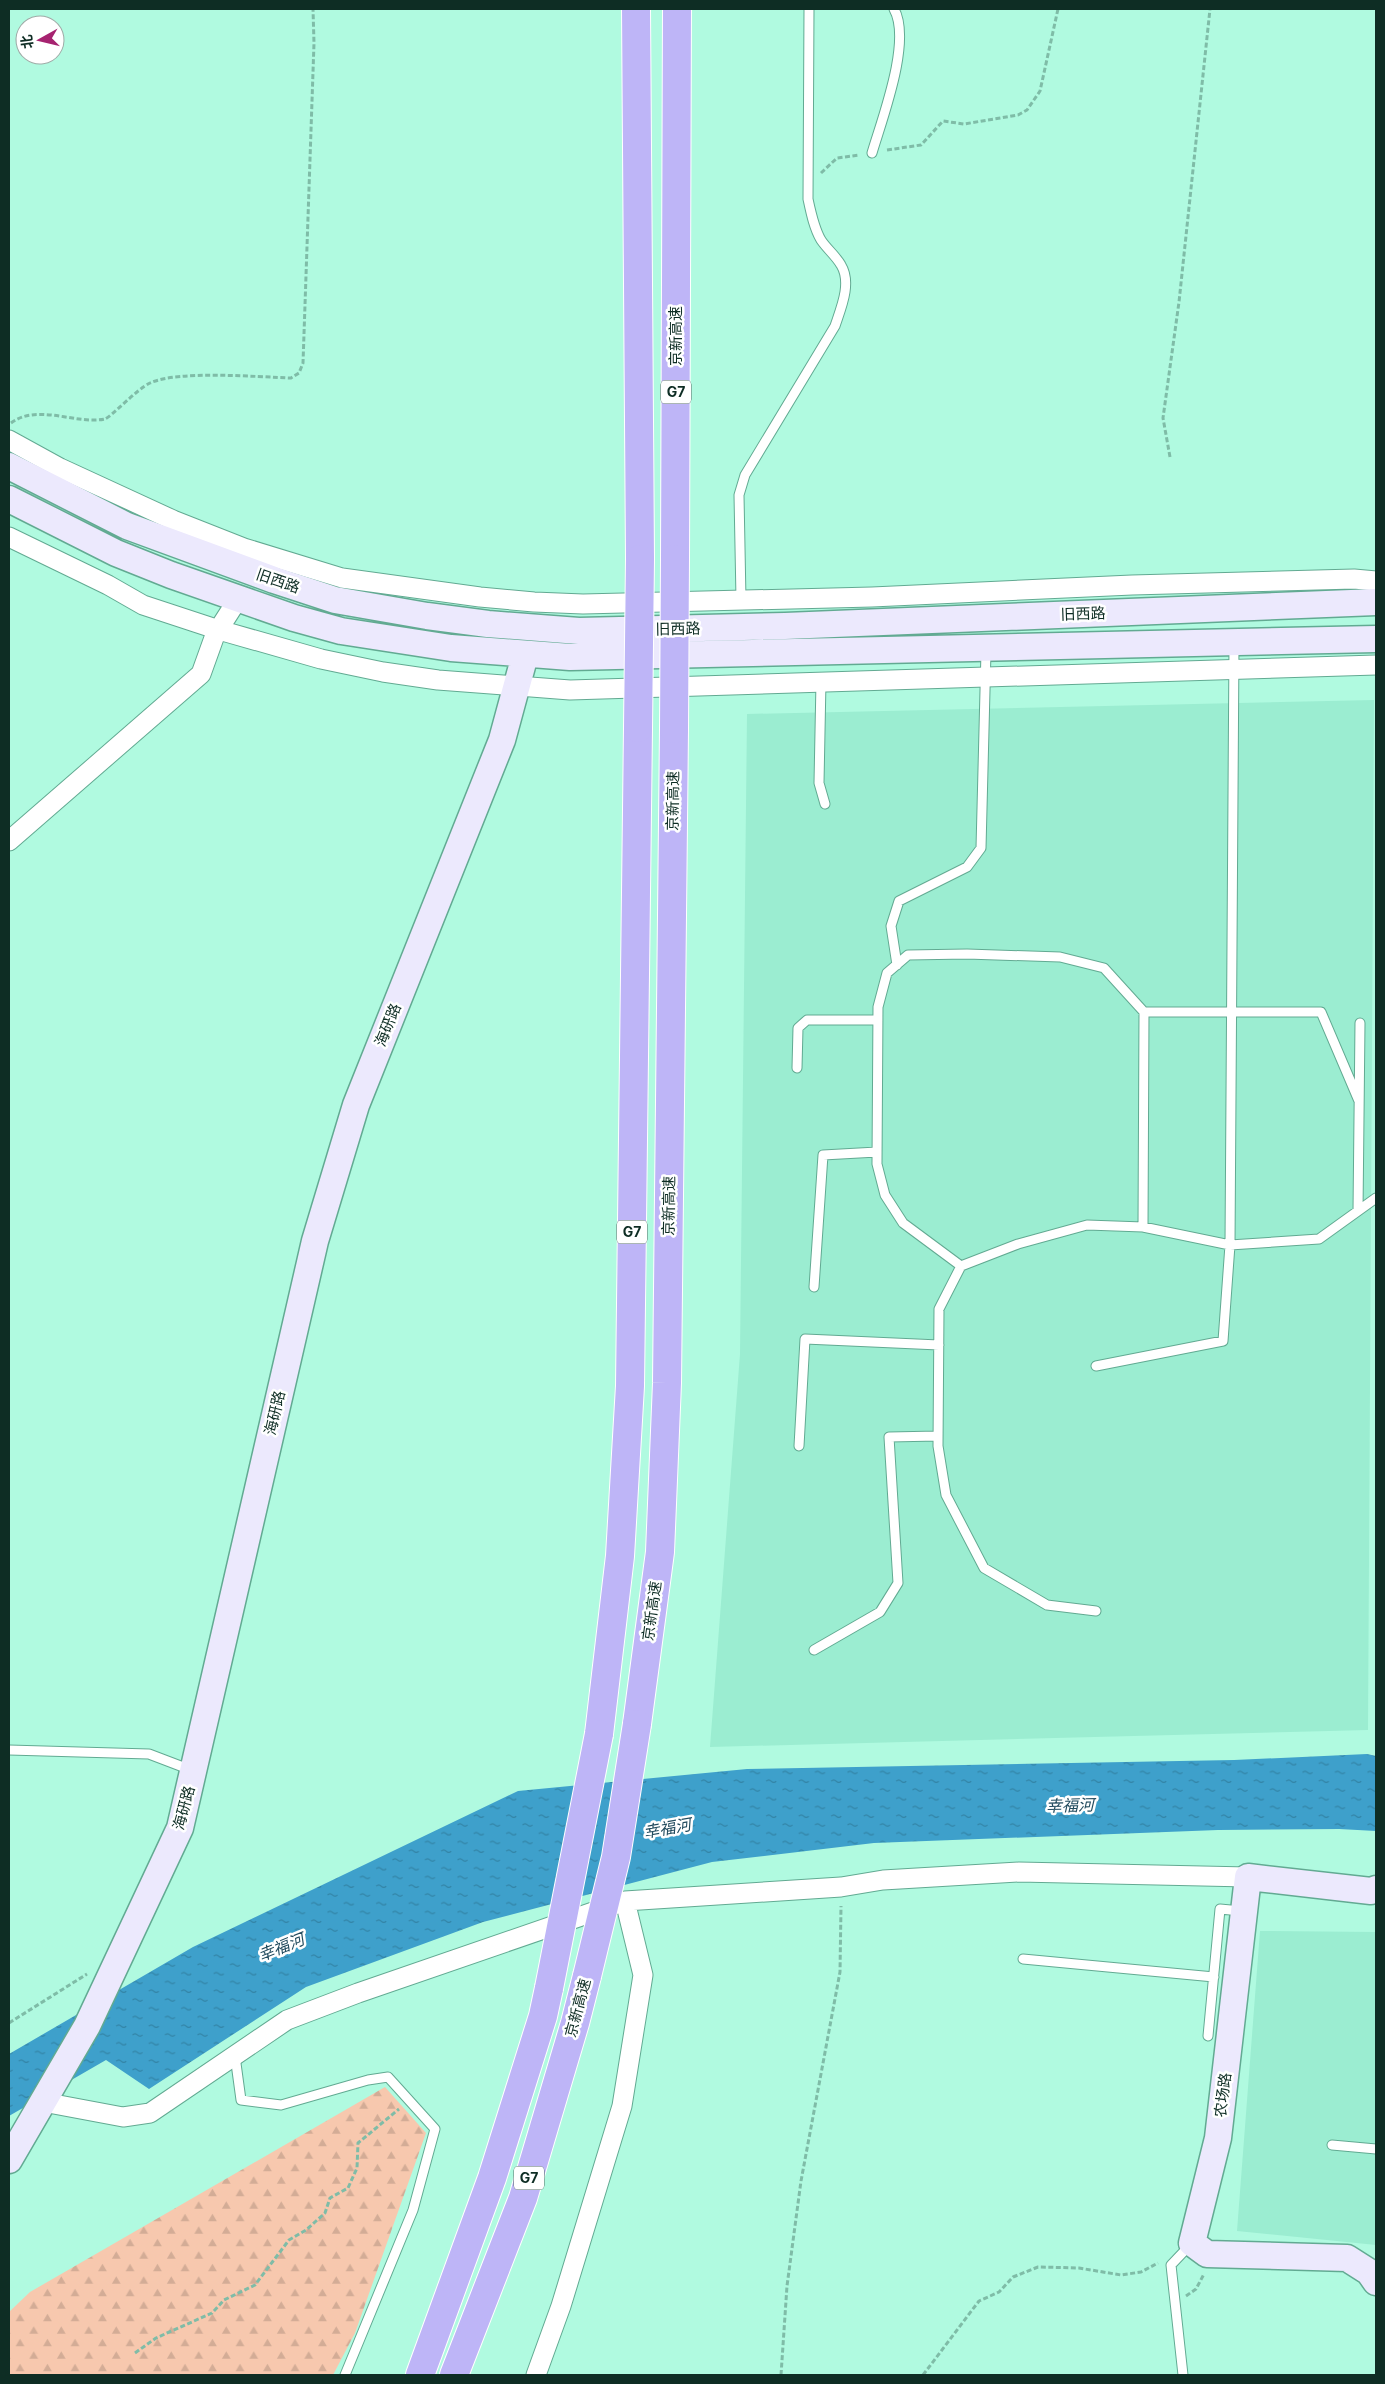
<svg xmlns="http://www.w3.org/2000/svg" width="1385" height="2384" font-family="Inter,'Noto Sans SC',sans-serif">
	<style>
		.built { fill: #9bedd1 }
		.forest { fill: url(#forest-firs) }
		.water { fill: url(#water-ripples) }
		.lines { fill: none; stroke-linecap: round; stroke-linejoin: round }
		.lane-casing { stroke: #62aa92; stroke-width: 11 }
		.street-casing { stroke: #62aa92; stroke-width: 21 }
		.secondary-casing { stroke: #62aa92; stroke-width: 29 }
		.highway-casing { stroke: #fff; stroke-width: 30 }
		.path { stroke: #7fbca7; stroke-width: 3; stroke-dasharray: 5 2.5; stroke-linecap: butt }
		.lane { stroke: #fff; stroke-width: 9 }
		.street { stroke: #fff; stroke-width: 19 }
		.secondary { stroke: #ece9fd; stroke-width: 26 }
		.highway { stroke: #beb5f7; stroke-width: 28 }
		.highway-bridge-casing { stroke: #fff; stroke-width: 30; stroke-linecap: butt }
		.highway-bridge { stroke: #beb5f7; stroke-width: 28 }
		.labels { text-anchor: middle; stroke-width: 5; stroke-linejoin: round; paint-order: stroke }
		.shield { fill: #fff; stroke: #566c66; stroke-width: 1 }
		.shield-label { font-size: 14px; font-weight: bold; fill: #0e2d24 }
		.street-label { font-size: 15px; fill: #0e2d24; stroke: #fff }
		.water-label { font-size: 16px; font-style: italic; fill: #224b5e; stroke: #fff }
	</style>
	<defs>
		<pattern id="forest-firs" width="22" height="20" patternUnits="userSpaceOnUse" patternTransform="scale(1.25)"><rect width="22" height="20" fill="#f7c8ae"/><path d="M5 1l3.5 6h-7zM16 11l3.5 6h-7z" fill="#d3ac96"/></pattern>
		<pattern id="water-ripples" width="26" height="14" patternUnits="userSpaceOnUse" patternTransform="scale(1.25)"><rect width="26" height="14" fill="#3ea0cb"/><path d="M2 4q2-2 4 0t4 0M15 11q2-2 4 0t4 0" fill="none" stroke="#3283a5"/></pattern>
	</defs>
	<rect width="100%" height="100%" fill="#b0fae0"/>
	<path class="built" d="M 1374,700 L 1368,1730 L 710,1747 L 740,1354 L 747,714 Z
		M 1260,1931 L 1376,1932 L 1376,2245 L 1237,2231 Z"/>
	<path class="forest" d="M 385,2087 L 426,2133 L 355,2333 L 333,2375 L 9,2375 L 9,2312 L 30,2292 Z"/>
	<path class="water" d="M 1367,1754 L 1376,1756 L 1376,1831 L 1339,1829 L 1218,1830 L 874,1843 L 712,1862 L 483,1922 L 306,1987 L 149,2089 L 106,2060 L 9,2116 L 9,2054 L 193,1947 L 518,1791 L 747,1769 L 1234,1760 Z"/>
	<g class="lines">
		<defs>
			<path id="lane" d="M 872,153 C 882,119 912,41 894,9
				M 741,599 L 739,495 L 745,475 L 835,326 C 841,308 852,283 841,265 C 836,256 827,249 821,240 C 814,228 811,213 808,199 L 809,9
				M 821,681 L 819,783 L 825,804
				M 897,965 L 891,926 L 899,901 L 967,867 L 981,848 L 986,651
				M 797,1068 L 798,1028 L 807,1020 L 878,1020
				M 1358,1211 L 1360,1023
				M 1143,1227 L 1144,1012 L 1321,1012 L 1359,1101
				M 961,1266 L 903,1223 L 885,1195 L 877,1164 L 878,1007 L 887,973 L 908,955 L 967,954 L 1060,957 L 1104,968 L 1144,1012
				M 814,1287 L 823,1155 L 877,1152
				M 1096,1366 L 1223,1341 L 1230,1245 L 1234,644
				M 799,1446 L 805,1339 L 939,1345
				M 1096,1611 L 1047,1605 L 984,1568 L 946,1495 L 938,1446 L 939,1309 L 961,1266 L 1018,1244 L 1087,1225 L 1143,1227 L 1230,1245 L 1319,1239 L 1376,1198
				M 814,1650 L 880,1612 L 898,1583 L 889,1437 L 938,1436
				M 9,1750 L 149,1754 L 191,1770
				M 1023,1959 L 1214,1977
				M 1208,2036 L 1220,1909 L 1241,1911
				M 235,2056 L 241,2100 L 281,2105 L 368,2080 L 388,2077 L 435,2129 L 413,2210 L 345,2375
				M 1332,2145 L 1376,2149
				M 1183,2375 L 1171,2265 L 1191,2244"/>
			<path id="street" d="M 9,440 L 60,468 L 173,520 L 244,548 L 342,578 L 480,597 L 534,602 L 583,604 L 872,597 L 1132,585 L 1354,579 L 1376,581
				M 9,537 L 108,585 L 143,605 L 219,630 L 321,659 L 383,672 L 438,680 L 570,690 L 1376,665
				M 9,841 L 201,674 L 215,635 L 238,599
				M 43,2102 L 123,2117 L 150,2113 L 287,2020 L 358,1993 L 625,1901 L 841,1887 L 883,1880 L 1019,1872 L 1248,1877
				M 536,2375 L 561,2306 L 622,2106 L 643,1975 L 625,1901"/>
			<path id="secondary" d="M 9,466 L 127,526 L 274,580 L 335,600 L 427,616 L 488,624 L 579,631 L 785,626 L 1376,602
				M 9,499 L 116,553 L 171,575 L 294,618 L 341,631 L 451,648 L 570,657 L 1376,639
				M 1376,1889 L 1371,1891 L 1248,1877 L 1218,2138 L 1192,2243 L 1207,2254 L 1347,2258 L 1369,2272 L 1376,2282
				M 9,2160 L 87,2026 L 180,1828 L 315,1241 L 356,1105 L 502,740 L 525,655"/>
			<path id="highway" d="M 636,9 L 640,559
				M 675,559 L 677,9
				M 637,1724 L 660,1552 L 667,1383 L 674,729
				M 599,1734 L 620,1556 L 630,1386 L 638,728
				M 420,2375 L 492,2178 L 543,2016 L 549,1988
				M 454,2375 L 523,2198 L 575,2023 L 587,1976"/>
		</defs>
		<use href="#lane" class="lane-casing"/>
		<use href="#street" class="street-casing"/>
		<use href="#secondary" class="secondary-casing"/>
		<use href="#highway" class="highway-casing"/>
		<path class="path" d="M 887,150 L 921,145 L 943,121 L 964,124 L 1018,115 L 1027,110 L 1040,91 L 1058,9
			M 821,173 L 837,158 L 859,155
			M 11,423 C 38,403 76,425 105,419 C 111,417 137,389 150,383 C 179,370 257,377 291,378 L 299,373 L 303,363 L 314,43 L 313,9
			M 1170,457 L 1163,418 L 1179,302 L 1210,9
			M 9,2023 L 87,1974
			M 1186,2296 L 1196,2289 L 1204,2274
			M 135,2353 L 156,2338 L 212,2313 L 224,2300 L 255,2285 L 289,2240 L 306,2230 L 325,2213 L 330,2198 L 348,2188 L 357,2168 L 358,2143 L 399,2109
			M 781,2375 L 787,2286 L 801,2181 L 840,1972 L 841,1906
			M 923,2375 L 979,2301 L 999,2292 L 1013,2277 L 1038,2267 L 1079,2268 L 1121,2275 L 1141,2272 L 1158,2263"/>
		<use href="#lane" class="lane"/>
		<use href="#street" class="street"/>
		<use href="#secondary" class="secondary"/>
		<use href="#highway" class="highway"/>
		<defs>
			<path id="highway-bridge" d="M 638,728 L 640,559
				M 674,729 L 675,559
				M 587,1976 L 616,1857 L 637,1724
				M 549,1988 L 599,1734"/>
		</defs>
		<use href="#highway-bridge" class="highway-bridge-casing"/>
		<use href="#highway-bridge" class="highway-bridge"/>
	</g>
	<g class="labels">
		<g class="shield">
			<rect x="661" y="380.5" width="30" height="23" rx="4"/>
			<rect x="617" y="1220.5" width="30" height="23" rx="4"/>
			<rect x="514" y="2166.5" width="30" height="23" rx="4"/>
		</g>
		<g class="shield-label">
			<text x="676" y="397">G7</text>
			<text x="632" y="1237">G7</text>
			<text x="529" y="2183">G7</text>
		</g>
		<g class="street-label">
			<text transform="translate(676 336) rotate(-90)" y="5">京新高速</text>
			<text transform="translate(278 581) rotate(19)" y="5">旧西路</text>
			<text transform="translate(1083 614) rotate(-2)" y="5">旧西路</text>
			<text transform="translate(678 629) rotate(-1)" y="5">旧西路</text>
			<text transform="translate(673 801) rotate(-89)" y="5">京新高速</text>
			<text transform="translate(388 1025) rotate(-68)" y="5">海研路</text>
			<text transform="translate(669 1206) rotate(-89)" y="5">京新高速</text>
			<text transform="translate(275 1413) rotate(-77)" y="5">海研路</text>
			<text transform="translate(652 1611) rotate(-82)" y="5">京新高速</text>
			<text transform="translate(184 1808) rotate(-75)" y="5">海研路</text>
			<text transform="translate(578 2008) rotate(-75)" y="5">京新高速</text>
			<text transform="translate(1223 2095) rotate(-83)" y="5">农场路</text>
		</g>
		<g class="water-label">
			<text transform="translate(1070 1805) rotate(-1)" y="6">幸福河</text>
			<text transform="translate(667 1828) rotate(-10)" y="6">幸福河</text>
			<text transform="translate(281 1947) rotate(-22)" y="6">幸福河</text>
		</g>
	</g>
	<rect width="1385" height="2384" fill="none" stroke="#0e2d24" stroke-width="20"/>
	<g transform="translate(40 40) rotate(262)"><circle r="24" fill="#ffffff" stroke="#9faba7"/>
	<path d="M0-4L9 19L0 12L-9 19Z" fill="#a62370"/>
	<text y="-8" font-size="14" font-weight="bold" text-anchor="middle" fill="#0e2d24">北</text>
	</g>
</svg>
